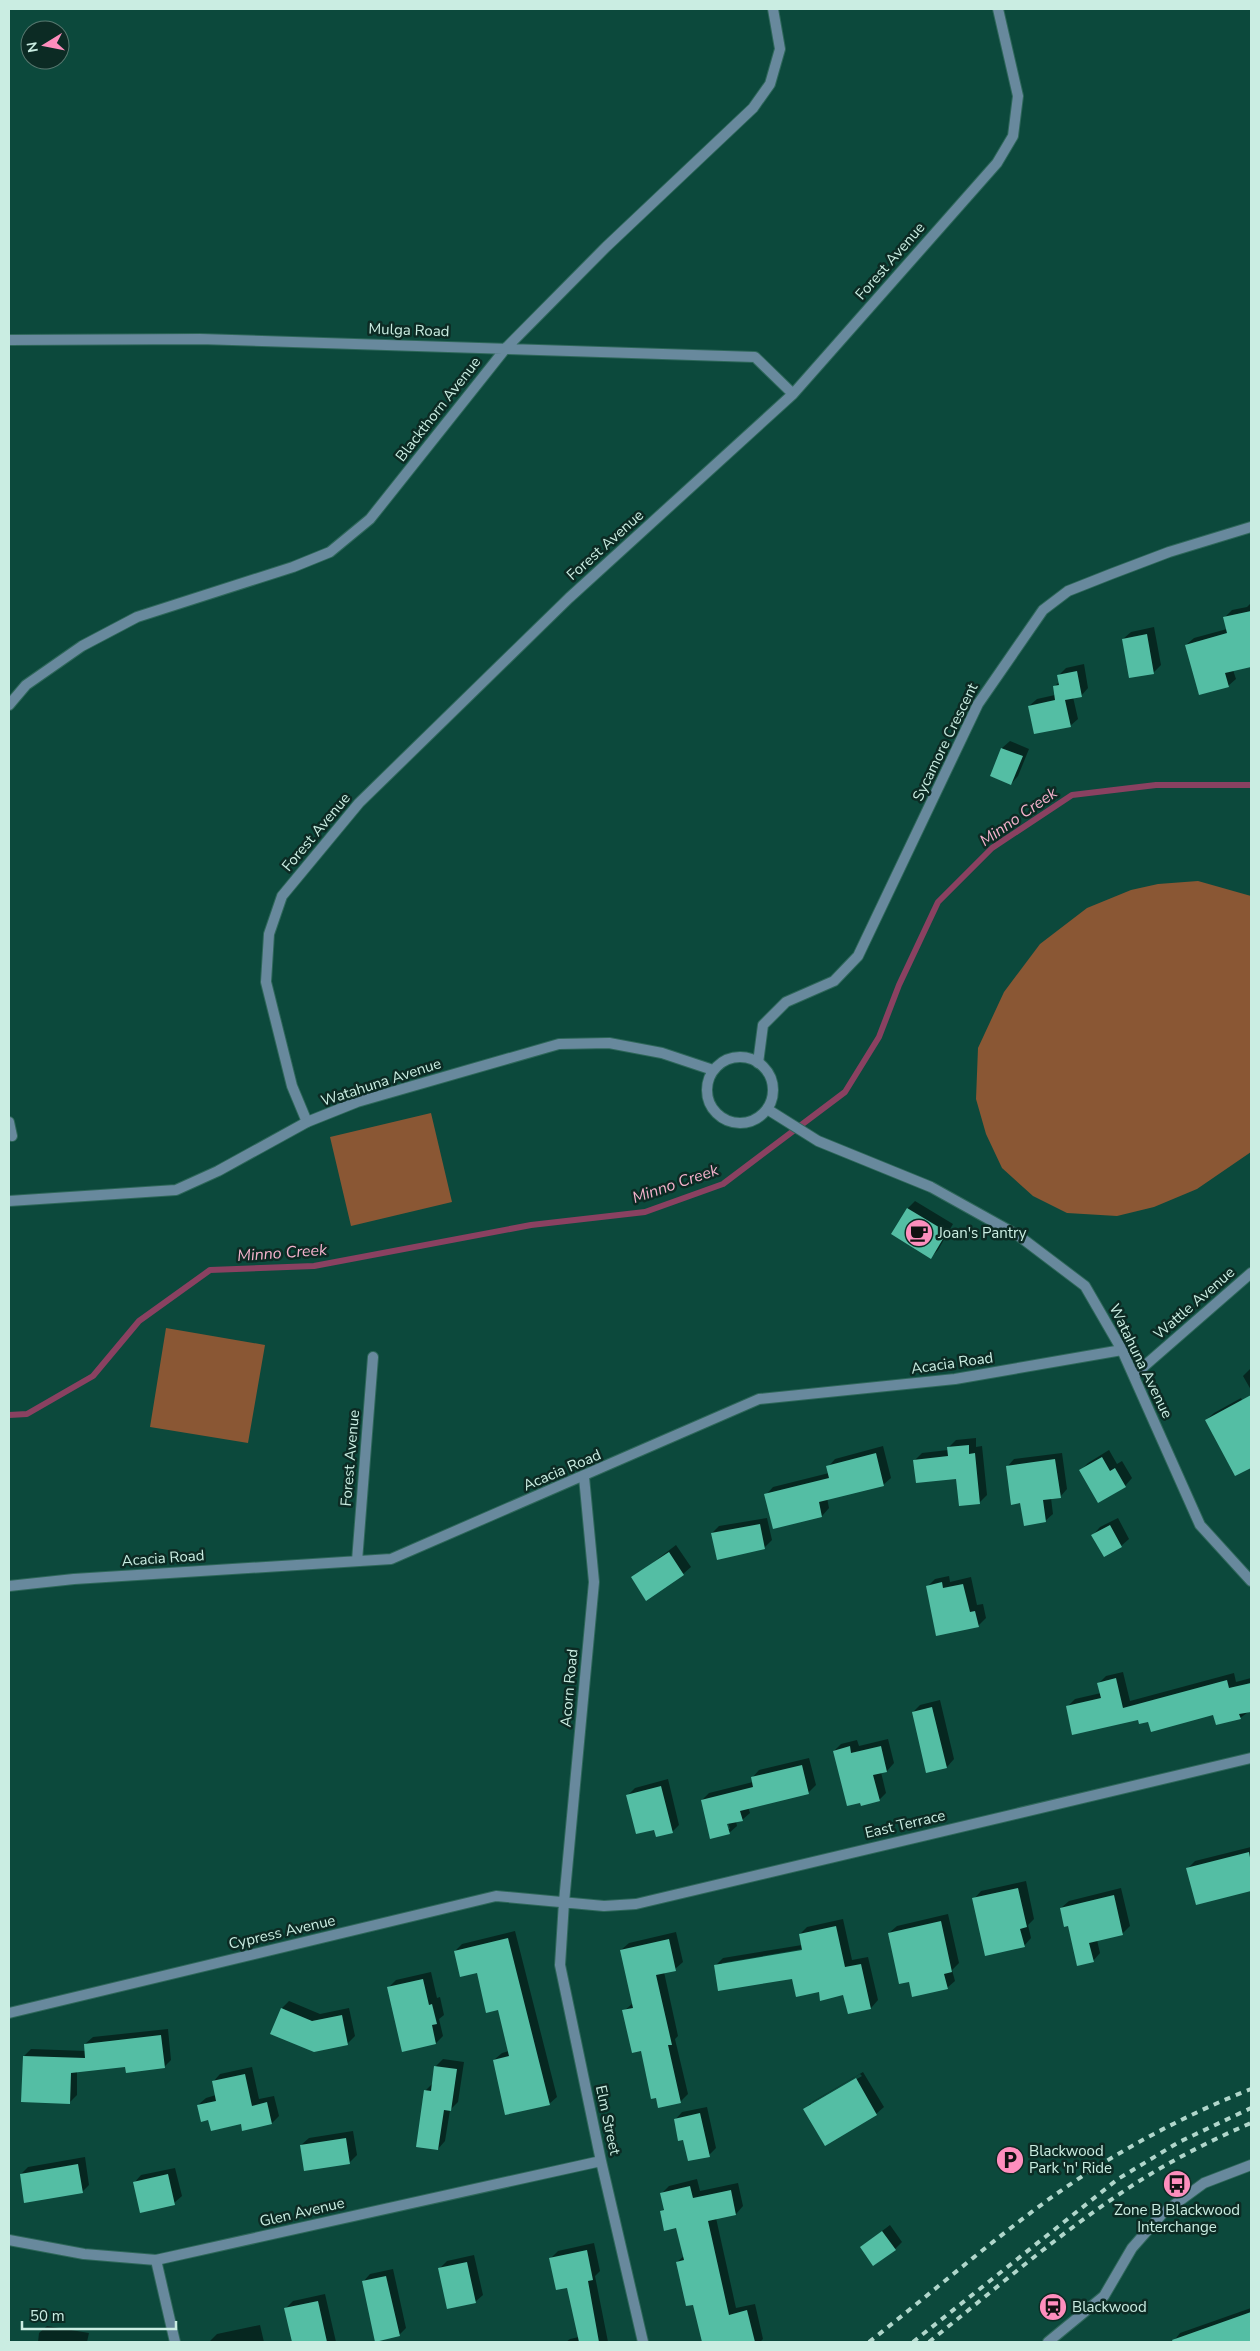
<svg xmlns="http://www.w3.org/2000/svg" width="1260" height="2351" font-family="'Nunito Sans',sans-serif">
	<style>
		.green { fill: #8a5734 }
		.shadow { fill: #0007; fill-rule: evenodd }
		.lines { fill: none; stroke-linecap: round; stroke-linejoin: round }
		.stream { stroke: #8a4161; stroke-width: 6 }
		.building { fill: #54bea4 }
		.minor-casing { stroke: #2e675a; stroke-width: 12 }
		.tertiary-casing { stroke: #2e675a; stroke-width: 12 }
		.minor { stroke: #68899d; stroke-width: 10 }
		.tertiary { stroke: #68899d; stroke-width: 10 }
		.rail { stroke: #b0d6cb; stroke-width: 4; stroke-dasharray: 6 6; stroke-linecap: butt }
		.labels { text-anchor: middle; stroke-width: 5; stroke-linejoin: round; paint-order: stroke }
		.street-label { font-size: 15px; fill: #caede2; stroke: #0c2b24 }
		.poi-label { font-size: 15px; fill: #caede2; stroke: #0c2b24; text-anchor: start }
		.water-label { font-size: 16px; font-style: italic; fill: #f4b2cc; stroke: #0c2b24 }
	</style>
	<rect width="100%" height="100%" fill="#0c493c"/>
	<path class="green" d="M 1198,881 L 1251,896 L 1251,1152 L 1197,1189 L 1154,1207 L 1117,1216 L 1067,1213 L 1033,1196 L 1002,1168 L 986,1134 L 976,1099 L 978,1048 L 1004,992 L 1040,944 L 1087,908 L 1131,890 L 1158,884 Z
		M 431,1113 L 452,1202 L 351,1226 L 330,1137 Z
		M 166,1328 L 265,1345 L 248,1443 L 150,1427 Z"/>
	<path class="shadow" d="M 1251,603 L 1251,666 L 1233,670 L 1236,679 L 1228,686 L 1186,645 L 1194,638 L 1227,629 L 1225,617 L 1232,610 L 1247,607 Z
		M 1154,627 L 1161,665 L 1154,672 L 1130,677 L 1123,639 L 1131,632 Z
		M 1084,664 L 1088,688 L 1081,696 L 1073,697 L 1078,719 L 1070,726 L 1029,706 L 1037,699 L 1055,695 L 1054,687 L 1060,681 L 1059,675 L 1066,668 Z
		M 1010,741 L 1029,749 L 1018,776 L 1011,784 L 991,776 L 1002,748 Z
		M 915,1201 L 953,1224 L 938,1250 L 931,1257 L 892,1234 L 908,1208 Z
		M 1251,1368 L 1251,1390 L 1243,1376 Z
		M 1241,1398 L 1251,1419 L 1251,1466 L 1235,1475 L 1206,1420 L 1214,1413 Z
		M 976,1438 L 976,1447 L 982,1446 L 987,1495 L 979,1503 L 957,1477 L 915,1460 L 922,1453 L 948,1450 L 948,1448 L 956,1440 Z
		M 883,1446 L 891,1478 L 883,1485 L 827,1498 L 829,1508 L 822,1516 L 766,1495 L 773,1487 L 829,1473 L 828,1467 L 835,1459 Z
		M 1109,1450 L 1117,1464 L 1122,1461 L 1132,1478 L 1125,1486 L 1081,1470 L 1088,1463 Z
		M 1062,1453 L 1067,1489 L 1060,1497 L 1051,1498 L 1053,1514 L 1045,1521 L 1021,1502 L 1007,1467 L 1014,1459 Z
		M 767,1518 L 772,1540 L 764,1548 L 712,1533 L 719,1526 Z
		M 1118,1518 L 1129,1539 L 1121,1546 L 1093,1535 L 1100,1527 Z
		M 676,1545 L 691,1567 L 683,1574 L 633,1578 Z
		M 949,1576 L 950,1582 L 971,1577 L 977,1605 L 983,1604 L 986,1618 L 978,1626 L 928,1586 L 935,1579 Z
		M 1123,1672 L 1130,1701 L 1234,1673 L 1236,1682 L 1251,1678 L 1251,1710 L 1240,1718 L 1214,1714 L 1149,1720 L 1067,1707 L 1075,1699 L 1101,1693 L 1099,1683 L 1106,1676 Z
		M 940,1700 L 954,1759 L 947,1767 L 927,1771 L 913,1712 L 920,1705 Z
		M 888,1739 L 894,1763 L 887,1771 L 881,1772 L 886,1793 L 879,1800 L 834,1751 L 841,1744 L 857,1740 L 859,1746 Z
		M 809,1758 L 816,1785 L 808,1793 L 748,1807 L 750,1813 L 742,1820 L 736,1821 L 737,1826 L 729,1833 L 702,1800 L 709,1793 L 753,1782 L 752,1778 L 759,1770 ZM 727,1818 L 730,1829 L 727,1829 L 725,1819 Z
		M 668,1779 L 679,1825 L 672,1832 L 655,1828 L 628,1795 L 635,1788 Z
		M 1251,1847 L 1251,1890 L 1197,1904 L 1188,1868 L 1195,1861 Z
		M 1026,1881 L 1034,1919 L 1028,1925 L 1031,1938 L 1024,1946 L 974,1899 L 981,1891 Z
		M 1121,1888 L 1130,1926 L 1122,1934 L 1097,1940 L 1100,1953 L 1093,1961 L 1069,1925 L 1061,1908 L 1069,1901 Z
		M 948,1914 L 959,1963 L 952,1970 L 955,1981 L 947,1988 L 889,1933 L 897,1926 Z
		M 843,1919 L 852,1960 L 868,1957 L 878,2000 L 871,2008 L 844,1994 L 819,1991 L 793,1978 L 715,1966 L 723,1958 L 802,1945 L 800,1934 L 807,1927 ZM 808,1948 L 809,1951 L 722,1965 L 722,1963 Z
		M 515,1931 L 557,2097 L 549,2104 L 494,2060 L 502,2053 L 509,2051 L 499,2008 L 477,1971 L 455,1951 L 462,1944 Z
		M 676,1932 L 683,1962 L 675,1969 L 664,1972 L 678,2036 L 675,2039 L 688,2094 L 680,2102 L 642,2050 L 624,2011 L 633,2003 L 621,1950 L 629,1943 Z
		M 431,1972 L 437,1998 L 440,1997 L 444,2015 L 439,2019 L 443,2036 L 436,2043 L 388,1988 L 396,1980 Z
		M 289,2001 L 320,2014 L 349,2008 L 355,2036 L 348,2043 L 282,2008 Z
		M 168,2029 L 171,2060 L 164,2067 L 126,2065 L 77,2071 L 77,2095 L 69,2103 L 24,2056 L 31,2049 L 86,2051 L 85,2044 L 93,2037 Z
		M 443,2059 L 464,2062 L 458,2102 L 450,2110 L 445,2141 L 438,2149 L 425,2091 L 432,2084 L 435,2067 Z
		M 252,2067 L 259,2099 L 274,2096 L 279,2116 L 272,2123 L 242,2123 L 198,2105 L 206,2098 L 216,2095 L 213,2082 L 220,2074 Z
		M 863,2072 L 884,2107 L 876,2114 L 804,2110 L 812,2102 ZM 860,2074 L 862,2076 L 811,2106 L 811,2103 Z
		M 707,2107 L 716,2148 L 709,2155 L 684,2138 L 675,2120 L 682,2112 Z
		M 353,2131 L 357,2155 L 349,2163 L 301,2145 L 309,2138 Z
		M 85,2157 L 89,2185 L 82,2192 L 21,2174 L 28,2167 Z
		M 175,2168 L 182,2196 L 174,2203 L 134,2183 L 141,2175 Z
		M 697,2179 L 700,2191 L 738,2183 L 743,2206 L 736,2214 L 716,2218 L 736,2308 L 755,2304 L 763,2339 L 760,2342 L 703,2342 L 694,2303 L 677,2262 L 684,2256 L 677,2227 L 661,2212 L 665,2208 L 662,2193 L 669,2186 Z
		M 890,2225 L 902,2242 L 895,2249 L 861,2247 Z
		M 594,2243 L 600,2271 L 595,2276 L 608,2342 L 566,2342 L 570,2339 L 579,2337 L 568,2286 L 551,2258 L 558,2251 Z
		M 474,2255 L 483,2295 L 475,2302 L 440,2268 L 447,2261 Z
		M 393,2269 L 406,2328 L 399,2335 L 363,2282 L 370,2274 Z
		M 325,2294 L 336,2342 L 293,2342 L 285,2309 L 293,2301 Z
		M 1251,2308 L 1251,2342 L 1173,2342 L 1180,2333 Z
		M 260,2325 L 264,2342 L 209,2342 L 217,2334 Z
		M 47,2326 L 89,2333 L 87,2342 L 38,2342 L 39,2333 Z"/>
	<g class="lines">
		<path class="stream" d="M 9,1415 L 27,1414 L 93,1376 L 139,1321 L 210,1270 L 314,1266 L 531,1225 L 645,1212 L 723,1184 L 845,1092 L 879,1037 L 899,985 L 938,902 L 992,848 L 1072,795 L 1156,785 L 1251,785"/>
	</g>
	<path class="building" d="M 1251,611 L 1251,667 L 1225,673 L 1229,687 L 1199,695 L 1185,645 L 1227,633 L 1223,617 Z
		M 1147,634 L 1154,674 L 1129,678 L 1122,639 Z
		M 1077,671 L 1082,697 L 1065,700 L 1071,727 L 1034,734 L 1028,706 L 1055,700 L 1053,686 L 1059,685 L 1057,675 Z
		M 1001,748 L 1023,756 L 1011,785 L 990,776 Z
		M 907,1208 L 947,1232 L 931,1259 L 891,1234 Z
		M 1251,1395 L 1251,1468 L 1235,1476 L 1205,1420 Z
		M 969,1445 L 969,1454 L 975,1453 L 980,1504 L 959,1506 L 956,1479 L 916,1483 L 913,1460 L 948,1456 L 947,1447 Z
		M 876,1453 L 884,1486 L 819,1502 L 822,1517 L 773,1529 L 764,1494 L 829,1478 L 826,1466 Z
		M 1102,1457 L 1110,1471 L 1115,1468 L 1126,1487 L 1098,1503 L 1079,1470 Z
		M 1055,1459 L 1061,1498 L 1043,1500 L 1046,1522 L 1024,1526 L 1020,1503 L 1011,1505 L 1006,1466 Z
		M 760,1524 L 765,1549 L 717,1560 L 711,1533 Z
		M 1110,1525 L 1122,1547 L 1104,1557 L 1091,1535 Z
		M 669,1552 L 684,1575 L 646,1601 L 631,1577 Z
		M 942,1582 L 943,1588 L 963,1584 L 970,1612 L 975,1611 L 979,1627 L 936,1636 L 926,1586 Z
		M 1116,1678 L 1123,1708 L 1227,1680 L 1229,1688 L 1251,1683 L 1251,1712 L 1239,1714 L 1241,1719 L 1216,1725 L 1213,1715 L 1151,1732 L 1148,1722 L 1139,1724 L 1138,1720 L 1072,1735 L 1066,1706 L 1101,1698 L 1097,1683 Z
		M 932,1707 L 947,1768 L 926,1773 L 912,1712 Z
		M 850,1746 L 851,1753 L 881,1746 L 887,1772 L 873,1775 L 880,1801 L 861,1806 L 860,1803 L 847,1806 L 833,1751 Z
		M 802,1765 L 809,1794 L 740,1811 L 743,1821 L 727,1824 L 730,1834 L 710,1839 L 701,1800 L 753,1787 L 751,1777 Z
		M 661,1786 L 673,1833 L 656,1837 L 654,1830 L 636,1834 L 626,1795 Z
		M 1249,1852 L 1251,1863 L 1251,1891 L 1196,1905 L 1186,1868 Z
		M 1018,1888 L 1027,1927 L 1020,1929 L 1025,1947 L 985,1956 L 972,1898 Z
		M 1114,1895 L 1123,1935 L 1089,1943 L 1094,1962 L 1077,1966 L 1068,1926 L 1064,1927 L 1060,1908 Z
		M 941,1921 L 952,1972 L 944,1974 L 948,1989 L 912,1997 L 909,1982 L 899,1984 L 888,1933 Z
		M 836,1926 L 845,1967 L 861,1964 L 871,2009 L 848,2014 L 843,1995 L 820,2001 L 819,1992 L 796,1997 L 792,1979 L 718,1991 L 714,1965 L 802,1950 L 799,1934 Z
		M 508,1938 L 550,2105 L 505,2115 L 493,2060 L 509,2056 L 498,2010 L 486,2013 L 477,1973 L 460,1977 L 454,1951 Z
		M 669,1939 L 676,1971 L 656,1975 L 672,2045 L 668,2045 L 681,2103 L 658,2108 L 656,2098 L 651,2099 L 641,2051 L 632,2053 L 622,2010 L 633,2008 L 620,1950 Z
		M 423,1979 L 429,2005 L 432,2004 L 437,2024 L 432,2025 L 436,2044 L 402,2052 L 387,1987 Z
		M 281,2008 L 312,2021 L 342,2015 L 348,2045 L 314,2052 L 270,2034 Z
		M 161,2035 L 165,2068 L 126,2073 L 125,2067 L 71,2073 L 70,2104 L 21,2102 L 23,2056 L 85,2058 L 84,2044 Z
		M 434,2066 L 457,2069 L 451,2111 L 444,2110 L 438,2150 L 416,2147 L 424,2090 L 431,2091 Z
		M 245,2074 L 252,2106 L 267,2102 L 272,2124 L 242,2131 L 241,2124 L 211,2131 L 208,2120 L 201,2122 L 197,2105 L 216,2101 L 212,2081 Z
		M 856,2078 L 877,2115 L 825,2146 L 803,2109 Z
		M 700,2113 L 710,2157 L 688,2161 L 683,2140 L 678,2141 L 674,2119 Z
		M 346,2138 L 350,2164 L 304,2171 L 300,2145 Z
		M 78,2164 L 83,2193 L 24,2203 L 20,2174 Z
		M 168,2174 L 175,2205 L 140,2213 L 133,2182 Z
		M 690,2186 L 693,2198 L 731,2190 L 736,2215 L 708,2221 L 729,2315 L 747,2310 L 755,2342 L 702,2342 L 693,2305 L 686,2306 L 676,2262 L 684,2260 L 676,2228 L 664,2231 L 660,2211 L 664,2210 L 660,2193 Z
		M 882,2231 L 896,2250 L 873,2266 L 860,2247 Z
		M 587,2250 L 593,2280 L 588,2281 L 599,2342 L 579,2342 L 567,2288 L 556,2290 L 549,2258 Z
		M 467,2262 L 476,2303 L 447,2309 L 438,2268 Z
		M 386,2276 L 400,2336 L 375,2342 L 362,2281 Z
		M 318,2301 L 327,2342 L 292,2342 L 284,2308 Z
		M 1251,2312 L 1251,2342 L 1173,2342 L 1172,2340 Z"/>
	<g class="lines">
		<defs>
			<path id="minor" d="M 9,340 L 200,339 L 755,357 L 793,394
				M 9,705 L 26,685 L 82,646 L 137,617 L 293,567 L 330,552 L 370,519 L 506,348 L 606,247 L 753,108 L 770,84 L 780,49 L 773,9
				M 758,1063 L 763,1025 L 786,1002 L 834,981 L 858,956 L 978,704 L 1043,610 L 1068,591 L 1111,574 L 1169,552 L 1251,527
				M 9,1122 L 12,1136
				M 307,1122 L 292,1086 L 266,982 L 269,934 L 282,896 L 359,803 L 569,598 L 793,394 L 997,163 L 1013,136 L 1018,96 L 998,9
				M 1134,1375 L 1251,1273
				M 584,1477 L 594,1582 L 564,1902 L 560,1965 L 601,2161 L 643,2342
				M 357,1561 L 373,1357
				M 9,1586 L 74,1579 L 391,1559 L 759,1399 L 955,1379 L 1122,1350
				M 9,2013 L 496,1896 L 604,1906 L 636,1904 L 1251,1758
				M 9,2240 L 84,2254 L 156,2260 L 601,2161
				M 156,2260 L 175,2342
				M 1048,2342 L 1104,2296 L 1132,2248 L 1163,2213 L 1204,2183 L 1251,2165"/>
			<path id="tertiary" d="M707 1090a33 33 0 1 1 66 0a33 33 0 1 1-66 0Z
				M 767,1109 L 818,1141 L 931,1187 L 1019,1236 L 1085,1286 L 1122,1350 L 1200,1525 L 1251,1581
				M 9,1201 L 176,1190 L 218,1171 L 307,1122 L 357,1102 L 559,1044 L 609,1043 L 662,1053 L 713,1070"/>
		</defs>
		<use href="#minor" class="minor-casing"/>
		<use href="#tertiary" class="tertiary-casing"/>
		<use href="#minor" class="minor"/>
		<use href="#tertiary" class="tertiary"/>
		<path class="rail" d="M 869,2342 C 924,2299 977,2253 1033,2211 C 1099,2161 1173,2120 1251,2089
			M 913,2342 L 1118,2179 L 1179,2142 L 1251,2108
			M 929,2342 C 993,2291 1056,2236 1124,2191 C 1164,2164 1207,2142 1251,2123"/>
	</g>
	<defs>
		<symbol id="cafe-disc" viewBox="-11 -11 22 22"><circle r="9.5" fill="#fe8ebd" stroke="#0c2b24"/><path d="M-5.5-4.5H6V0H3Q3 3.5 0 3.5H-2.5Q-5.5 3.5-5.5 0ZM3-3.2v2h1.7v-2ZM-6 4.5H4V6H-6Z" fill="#111"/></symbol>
		<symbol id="parking-disc" viewBox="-11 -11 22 22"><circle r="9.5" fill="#fe8ebd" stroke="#0c2b24"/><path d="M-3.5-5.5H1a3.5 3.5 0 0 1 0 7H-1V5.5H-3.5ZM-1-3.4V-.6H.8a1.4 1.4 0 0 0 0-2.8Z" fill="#111"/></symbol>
		<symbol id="bus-disc" viewBox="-11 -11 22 22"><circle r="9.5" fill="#fe8ebd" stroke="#0c2b24"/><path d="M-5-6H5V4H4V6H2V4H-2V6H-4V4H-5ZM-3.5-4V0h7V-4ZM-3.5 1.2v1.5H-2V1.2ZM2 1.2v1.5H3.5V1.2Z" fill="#111"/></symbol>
		<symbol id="station-disc" viewBox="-11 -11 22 22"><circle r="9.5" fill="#fe8ebd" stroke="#0c2b24"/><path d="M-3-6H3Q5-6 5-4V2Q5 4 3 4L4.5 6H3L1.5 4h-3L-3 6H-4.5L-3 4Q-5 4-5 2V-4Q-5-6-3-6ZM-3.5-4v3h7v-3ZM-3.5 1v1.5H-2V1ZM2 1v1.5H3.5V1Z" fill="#111"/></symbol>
	</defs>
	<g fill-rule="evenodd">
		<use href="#cafe-disc" x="903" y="1217" width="32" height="32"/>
		<use href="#parking-disc" x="994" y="2144" width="32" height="32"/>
		<use href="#bus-disc" x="1161" y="2168" width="32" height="32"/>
		<use href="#station-disc" x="1037" y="2291" width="32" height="32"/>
	</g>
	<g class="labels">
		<g class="street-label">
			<text transform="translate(890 261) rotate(-49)" y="5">Forest Avenue</text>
			<text transform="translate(409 330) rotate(2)" y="5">Mulga Road</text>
			<text transform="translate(438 409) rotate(-52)" y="5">Blackthorn Avenue</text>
			<text transform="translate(605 545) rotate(-42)" y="5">Forest Avenue</text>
			<text transform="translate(945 742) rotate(-64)" y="5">Sycamore Crescent</text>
			<text transform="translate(316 832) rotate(-50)" y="5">Forest Avenue</text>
			<text transform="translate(381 1082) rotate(-18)" y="5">Watahuna Avenue</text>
			<text transform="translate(1194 1303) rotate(-41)" y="5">Wattle Avenue</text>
			<text transform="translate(1141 1361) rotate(64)" y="5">Watahuna Avenue</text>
			<text transform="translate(952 1363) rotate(-8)" y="5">Acacia Road</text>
			<text transform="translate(350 1458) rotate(-85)" y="5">Forest Avenue</text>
			<text transform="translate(562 1470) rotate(-23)" y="5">Acacia Road</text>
			<text transform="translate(163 1558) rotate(-4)" y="5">Acacia Road</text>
			<text transform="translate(569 1688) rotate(-85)" y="5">Acorn Road</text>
			<text transform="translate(905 1824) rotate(-13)" y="5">East Terrace</text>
			<text transform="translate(282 1932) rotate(-13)" y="5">Cypress Avenue</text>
			<text transform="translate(608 2120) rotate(78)" y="5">Elm Street</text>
			<text transform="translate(302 2212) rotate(-13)" y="5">Glen Avenue</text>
		</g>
		<g class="poi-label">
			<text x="938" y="1238">Joan's Pantry</text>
			<text x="1029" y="2156">Blackwood<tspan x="1029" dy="17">Park 'n' Ride</tspan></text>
			<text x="1177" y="2215" text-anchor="middle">Zone B Blackwood<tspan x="1177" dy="17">Interchange</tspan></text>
			<text x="1072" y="2312">Blackwood</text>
		</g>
		<g class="water-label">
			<text transform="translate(1018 816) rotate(-35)" y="6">Minno Creek</text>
			<text transform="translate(675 1183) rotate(-19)" y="6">Minno Creek</text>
			<text transform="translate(282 1252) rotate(-4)" y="6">Minno Creek</text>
		</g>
	</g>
	<rect width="1260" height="2351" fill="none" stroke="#caede2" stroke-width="20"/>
	<g transform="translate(45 45) rotate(260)"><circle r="24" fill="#0c2b24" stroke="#587970"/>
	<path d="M0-4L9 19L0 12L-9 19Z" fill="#fe8ebd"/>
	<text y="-8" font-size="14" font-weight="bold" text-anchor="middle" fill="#caede2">N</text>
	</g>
	<path d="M22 2321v8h154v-8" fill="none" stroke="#caede2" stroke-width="2.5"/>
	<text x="30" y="2321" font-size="15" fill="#caede2" stroke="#0c2b24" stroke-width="4" paint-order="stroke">50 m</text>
</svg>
